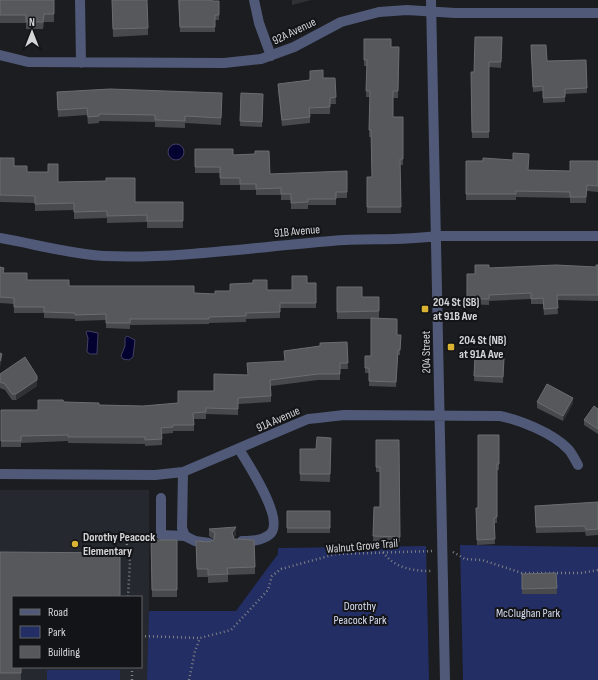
<svg xmlns="http://www.w3.org/2000/svg" width="598" height="680" font-family="'Sofia Sans Condensed',sans-serif">
	<style>
		.built { fill: #25282f; fill-rule: evenodd }
		.green { fill: #232e64 }
		.water { fill: #03012f; stroke: #424162 }
		.lines { fill: none; stroke-linecap: round; stroke-linejoin: round }
		.path { stroke: #818284; stroke-width: 2.5; stroke-dasharray: 1 3; stroke-linecap: butt }
		.minor { stroke: #505a78; stroke-width: 10 }
		.wall { fill: #48494c }
		.shaded-wall { fill: #303134 }
		.building { fill: #57585b; stroke: #6b6c6e }
		.poi-dot { fill: #dab333; stroke: #131417; stroke-width: 1.5 }
		.labels { text-anchor: middle; stroke-width: 4; stroke-linejoin: round; paint-order: stroke }
		.street-label { font-size: 12px; fill: #d6d6d8; stroke: #131417 }
		.poi-label { font-size: 12px; font-weight: bold; fill: #d6d6d8; stroke: #131417; text-anchor: start }
		.park-label { font-size: 12px; fill: #d8def2; stroke: #131417 }
	</style>
	<rect width="100%" height="100%" fill="#1c1d20"/>
	<path class="built" d="M 0,490 L 149,490 L 149,680 L 0,680 ZM 13,597 L 141,597 L 141,667 L 13,667 Z"/>
	<path class="green" d="M 460,545 L 598,547 L 598,680 L 463,680 Z
		M 426,546 L 429,680 L 147,680 L 149,611 L 236,611 L 278,554 L 278,548 Z
		M 47,670 L 120,670 L 120,680 L 47,680 Z"/>
	<path class="water" d="M168 152a8 8 0 1 1 16 0a8 8 0 1 1-16 0Z
		M 88,331 L 98,333 L 97,354 L 90,354 L 87,352 L 88,338 L 86,332 Z
		M 127,336 L 135,340 L 133,357 L 129,360 L 123,359 L 121,356 L 125,346 L 125,338 Z"/>
	<g class="lines">
		<path class="path" d="M 126,540 L 130,561 L 128,597
			M 383,552 C 394,568 413,571 431,571
			M 453,552 L 465,559 L 482,560 L 522,573 L 581,573 L 598,570
			M 141,636 L 200,638
			M 132,680 L 132,667
			M 189,680 L 195,651 L 200,638 L 231,630 L 268,590 L 272,576 L 281,569 L 336,554 L 432,551"/>
		<path class="minor" d="M 80,0 L 81,63
			M 254,0 L 259,23 L 271,56
			M 431,0 L 445,680
			M 0,55 L 28,62 L 224,63 L 261,59 L 294,47 L 341,22 L 379,12 L 407,10 L 455,13 L 598,13
			M 0,238 C 35,244 69,254 104,256 C 180,259 255,247 331,241 C 366,238 401,241 436,236 L 598,236
			M 239,449 C 248,464 287,522 269,535 C 261,541 251,541 242,541
			M 183,472 L 182,528 L 185,536 L 195,541 L 209,543
			M 0,474 L 155,475 L 183,472 L 308,419 L 318,418 L 344,415 L 500,416 C 520,420 553,433 568,449 C 572,453 575,460 578,465
			M 161,498 L 161,535 L 185,536"/>
	</g>
	<path class="wall" d="M 0,0 L 54,0 L 54,22 L 44,22 L 43,29 L 26,29 L 26,23 L 0,23 Z
		M 112,0 L 148,28 L 148,35 L 113,37 Z
		M 178,0 L 219,1 L 219,20 L 215,20 L 215,32 L 180,32 Z
		M 502,37 L 501,68 L 489,67 L 489,138 L 472,138 L 471,72 L 474,72 Z
		M 364,39 L 391,47 L 399,47 L 398,98 L 393,98 L 393,117 L 403,117 L 403,165 L 400,165 L 401,213 L 367,213 L 367,177 L 372,177 L 371,137 L 369,137 L 370,97 L 366,97 L 367,66 L 364,66 Z
		M 531,45 L 547,61 L 587,88 L 587,93 L 565,94 L 565,102 L 543,103 L 543,91 L 533,92 Z
		M 323,78 L 335,78 L 336,104 L 330,104 L 330,114 L 310,114 L 310,123 L 282,126 L 278,90 L 278,84 Z
		M 57,92 L 222,100 L 221,125 L 185,123 L 185,128 L 155,127 L 155,122 L 99,121 L 99,123 L 88,124 L 87,115 L 58,117 Z
		M 241,93 L 263,94 L 262,127 L 240,126 Z
		M 195,149 L 233,155 L 270,174 L 347,171 L 347,198 L 336,198 L 336,205 L 308,205 L 308,209 L 291,209 L 291,200 L 281,200 L 281,195 L 256,195 L 256,190 L 240,190 L 240,185 L 220,185 L 220,173 L 195,173 Z
		M 0,158 L 27,172 L 58,182 L 135,202 L 183,202 L 183,228 L 147,228 L 147,222 L 107,223 L 107,218 L 74,219 L 74,210 L 35,211 L 35,203 L 0,202 Z
		M 513,160 L 528,170 L 570,171 L 598,161 L 598,192 L 587,191 L 586,203 L 570,203 L 570,198 L 516,197 L 516,200 L 466,200 L 466,161 Z
		M 598,265 L 598,301 L 557,300 L 558,314 L 544,315 L 543,304 L 531,304 L 531,299 L 489,301 L 489,305 L 467,304 L 467,274 L 475,274 L 489,268 L 596,267 Z
		M 0,267 L 4,273 L 27,280 L 69,286 L 194,293 L 215,294 L 267,290 L 292,290 L 307,283 L 316,283 L 316,308 L 280,308 L 280,318 L 246,319 L 246,322 L 209,323 L 209,324 L 130,325 L 130,329 L 106,328 L 106,320 L 75,321 L 75,319 L 44,318 L 44,313 L 14,313 L 14,304 L 0,303 Z
		M 337,287 L 362,297 L 379,297 L 379,318 L 397,335 L 401,335 L 400,355 L 398,355 L 396,387 L 369,386 L 369,373 L 365,373 L 365,356 L 371,356 L 371,319 L 337,319 Z
		M 347,342 L 348,369 L 340,369 L 340,380 L 318,380 L 271,386 L 271,402 L 238,404 L 238,415 L 206,414 L 206,419 L 194,419 L 194,431 L 173,431 L 173,433 L 162,434 L 162,445 L 145,446 L 145,444 L 68,443 L 68,441 L 21,443 L 21,447 L 1,447 L 1,410 L 38,410 L 64,402 L 99,405 L 143,406 L 178,403 L 214,391 L 247,375 L 285,361 L 284,351 Z
		M 475,356 L 504,358 L 503,383 L 474,381 Z
		M 0,374 L 37,386 L 16,400 L 12,400 L 5,390 L 0,388 Z
		M 537,402 L 573,403 L 563,421 L 537,408 Z
		M 598,409 L 598,434 L 584,425 L 584,420 Z
		M 499,435 L 499,470 L 497,470 L 497,523 L 494,523 L 495,544 L 477,545 L 476,508 L 478,508 Z
		M 331,438 L 330,482 L 300,481 L 300,449 L 316,449 Z
		M 376,440 L 400,537 L 400,542 L 373,542 L 374,507 L 380,507 L 380,472 L 376,472 Z
		M 598,502 L 598,535 L 586,536 L 585,532 L 536,533 L 535,506 Z
		M 287,511 L 330,511 L 330,533 L 287,533 Z
		M 209,529 L 236,535 L 234,538 L 255,567 L 255,574 L 228,575 L 228,582 L 208,583 L 208,577 L 197,577 L 196,541 L 208,542 L 214,540 L 209,536 Z
		M 151,540 L 177,540 L 177,597 L 152,597 Z
		M 0,552 L 13,597 L 21,667 L 21,680 L 0,680 Z
		M 556,573 L 557,594 L 522,594 L 522,574 Z"/>
	<path class="shaded-wall" d="M 292,0 L 311,0 L 292,5 Z
		M 2,354 L 2,360 L 0,367 L 0,361 Z
		M 37,380 L 37,386 L 16,400 L 16,394 Z
		M 573,398 L 573,403 L 563,421 L 563,416 Z
		M 236,527 L 236,535 L 232,541 L 232,533 Z"/>
	<path class="building" d="M 0,0 L 54,0 L 54,14 L 44,14 L 43,22 L 26,22 L 26,15 L 0,15 Z
		M 112,0 L 147,0 L 148,28 L 113,29 Z
		M 179,0 L 212,0 L 212,1 L 219,1 L 219,15 L 215,15 L 215,27 L 180,27 Z
		M 475,37 L 502,37 L 501,62 L 489,62 L 489,132 L 472,132 L 471,72 L 474,72 Z
		M 364,39 L 391,39 L 391,47 L 399,47 L 398,91 L 393,91 L 393,117 L 403,117 L 403,159 L 400,159 L 401,207 L 367,207 L 367,177 L 372,177 L 371,130 L 369,130 L 370,91 L 366,91 L 367,60 L 364,60 Z
		M 531,45 L 546,45 L 547,61 L 586,60 L 587,88 L 565,89 L 565,97 L 543,98 L 543,86 L 533,87 Z
		M 323,70 L 323,78 L 335,78 L 336,97 L 330,98 L 330,107 L 309,108 L 310,117 L 282,120 L 278,84 L 310,80 L 310,71 Z
		M 110,89 L 222,93 L 221,118 L 185,116 L 185,121 L 155,120 L 155,115 L 99,114 L 99,116 L 88,117 L 87,108 L 58,110 L 57,92 Z
		M 241,93 L 263,94 L 262,122 L 240,121 Z
		M 195,149 L 233,149 L 233,155 L 255,154 L 255,151 L 269,151 L 270,174 L 347,171 L 347,192 L 336,192 L 336,199 L 308,199 L 308,202 L 291,203 L 291,194 L 281,194 L 281,188 L 256,189 L 256,184 L 240,184 L 240,178 L 220,178 L 220,167 L 195,167 Z
		M 513,153 L 529,154 L 528,170 L 570,171 L 570,161 L 598,161 L 598,186 L 587,185 L 586,197 L 570,197 L 570,192 L 516,191 L 516,194 L 466,194 L 466,161 L 483,161 L 483,158 L 513,160 Z
		M 0,158 L 14,158 L 14,166 L 27,166 L 27,172 L 48,172 L 48,164 L 58,164 L 58,182 L 106,181 L 106,178 L 135,178 L 135,202 L 183,202 L 183,221 L 147,221 L 147,215 L 107,216 L 107,211 L 74,212 L 74,203 L 35,204 L 35,196 L 0,195 Z
		M 475,265 L 489,265 L 489,268 L 556,265 L 596,267 L 596,265 L 598,265 L 598,295 L 557,295 L 558,308 L 544,309 L 543,298 L 531,299 L 531,293 L 489,295 L 489,299 L 467,299 L 467,274 L 475,274 Z
		M 0,267 L 4,268 L 3,273 L 27,273 L 27,280 L 69,280 L 69,286 L 194,286 L 194,293 L 215,294 L 215,291 L 230,291 L 230,284 L 253,283 L 253,280 L 267,280 L 267,290 L 292,290 L 292,276 L 307,276 L 307,283 L 316,283 L 316,303 L 280,303 L 280,312 L 246,313 L 246,316 L 209,317 L 209,319 L 130,319 L 130,323 L 106,323 L 106,314 L 75,315 L 75,313 L 44,312 L 44,307 L 14,307 L 14,298 L 0,297 Z
		M 337,287 L 362,287 L 362,297 L 379,297 L 379,311 L 337,312 Z
		M 371,318 L 397,319 L 397,335 L 401,335 L 400,350 L 398,350 L 396,382 L 369,381 L 369,368 L 365,368 L 365,356 L 371,356 Z
		M 347,342 L 348,363 L 340,363 L 340,374 L 318,374 L 270,380 L 271,396 L 238,398 L 238,409 L 206,408 L 206,412 L 193,413 L 194,425 L 173,425 L 173,427 L 161,428 L 162,439 L 145,440 L 145,437 L 68,437 L 68,435 L 21,436 L 21,441 L 1,441 L 1,410 L 38,410 L 38,400 L 63,400 L 64,402 L 99,403 L 99,405 L 143,406 L 178,403 L 178,391 L 214,391 L 214,374 L 248,375 L 247,363 L 285,361 L 284,351 L 320,346 L 320,343 Z
		M 0,353 L 2,354 L 0,361 Z
		M 475,356 L 504,358 L 503,377 L 474,376 Z
		M 25,357 L 37,376 L 37,380 L 16,394 L 12,394 L 5,384 L 0,382 L 0,374 Z
		M 547,384 L 573,398 L 563,416 L 537,402 Z
		M 594,406 L 598,409 L 598,429 L 584,420 Z
		M 478,435 L 499,435 L 499,464 L 497,464 L 497,517 L 494,518 L 495,539 L 477,540 L 476,508 L 478,508 Z
		M 317,437 L 331,438 L 330,474 L 300,474 L 300,449 L 316,449 Z
		M 376,440 L 399,440 L 400,537 L 373,536 L 374,507 L 380,507 L 380,467 L 376,467 Z
		M 598,502 L 598,529 L 586,530 L 585,526 L 536,527 L 535,506 Z
		M 287,511 L 330,511 L 330,528 L 287,528 Z
		M 236,527 L 232,533 L 234,539 L 254,540 L 255,567 L 227,568 L 228,574 L 208,575 L 208,569 L 197,569 L 196,541 L 208,542 L 214,540 L 215,533 L 209,529 Z
		M 151,540 L 177,540 L 177,590 L 152,590 Z
		M 0,552 L 120,553 L 120,597 L 13,597 L 13,667 L 21,667 L 21,673 L 0,673 Z
		M 556,573 L 557,588 L 522,589 L 522,574 Z"/>
	<g class="poi-dot">
		<rect x="421" y="305" width="8" height="8" rx="2"/>
		<rect x="447" y="343" width="8" height="8" rx="2"/>
		<circle cx="75" cy="544" r="4"/>
	</g>
	<g class="labels">
		<g class="street-label">
			<text transform="translate(294 31) rotate(-26)" y="4">92A Avenue</text>
			<text transform="translate(297 231) rotate(-5)" y="4">91B Avenue</text>
			<text transform="translate(426 352) rotate(-91)" y="4">204 Street</text>
			<text transform="translate(278 419) rotate(-24)" y="4">91A Avenue</text>
			<text transform="translate(362 546) rotate(-5)" y="4">Walnut Grove Trail</text>
		</g>
		<g class="poi-label">
			<text x="433" y="306">204 St (SB)<tspan x="433" dy="14">at 91B Ave</tspan></text>
			<text x="459" y="344">204 St (NB)<tspan x="459" dy="14">at 91A Ave</tspan></text>
			<text x="83" y="541">Dorothy Peacock<tspan x="83" dy="14">Elementary</tspan></text>
		</g>
		<g class="park-label">
			<text x="360" y="610">Dorothy<tspan x="360" dy="14">Peacock Park</tspan></text>
			<text x="528" y="617">McClughan Park</text>
		</g>
	</g>
	<rect x="12" y="596" width="130" height="72" fill="#131417" stroke="#616264"/>
	<rect x="20" y="609" width="20" height="6" fill="#505a78" stroke="#616264"/>
	<text x="48" y="616" font-size="12" fill="#d6d6d8">Road</text>
	<rect x="20" y="626" width="20" height="12" fill="#232e64" stroke="#616264"/>
	<text x="48" y="636" font-size="12" fill="#d6d6d8">Park</text>
	<rect x="20" y="646" width="20" height="12" fill="#57585b" stroke="#616264"/>
	<text x="48" y="656" font-size="12" fill="#d6d6d8">Building</text>
	<g transform="translate(32 32)" stroke="#131417" stroke-width="3" paint-order="stroke">
	<path d="M0-3L7 15L0 10L-7 15Z" fill="#d6d6d8"/>
	<text y="-6" font-size="11" font-weight="bold" text-anchor="middle" fill="#d6d6d8">N</text>
	</g>
</svg>
